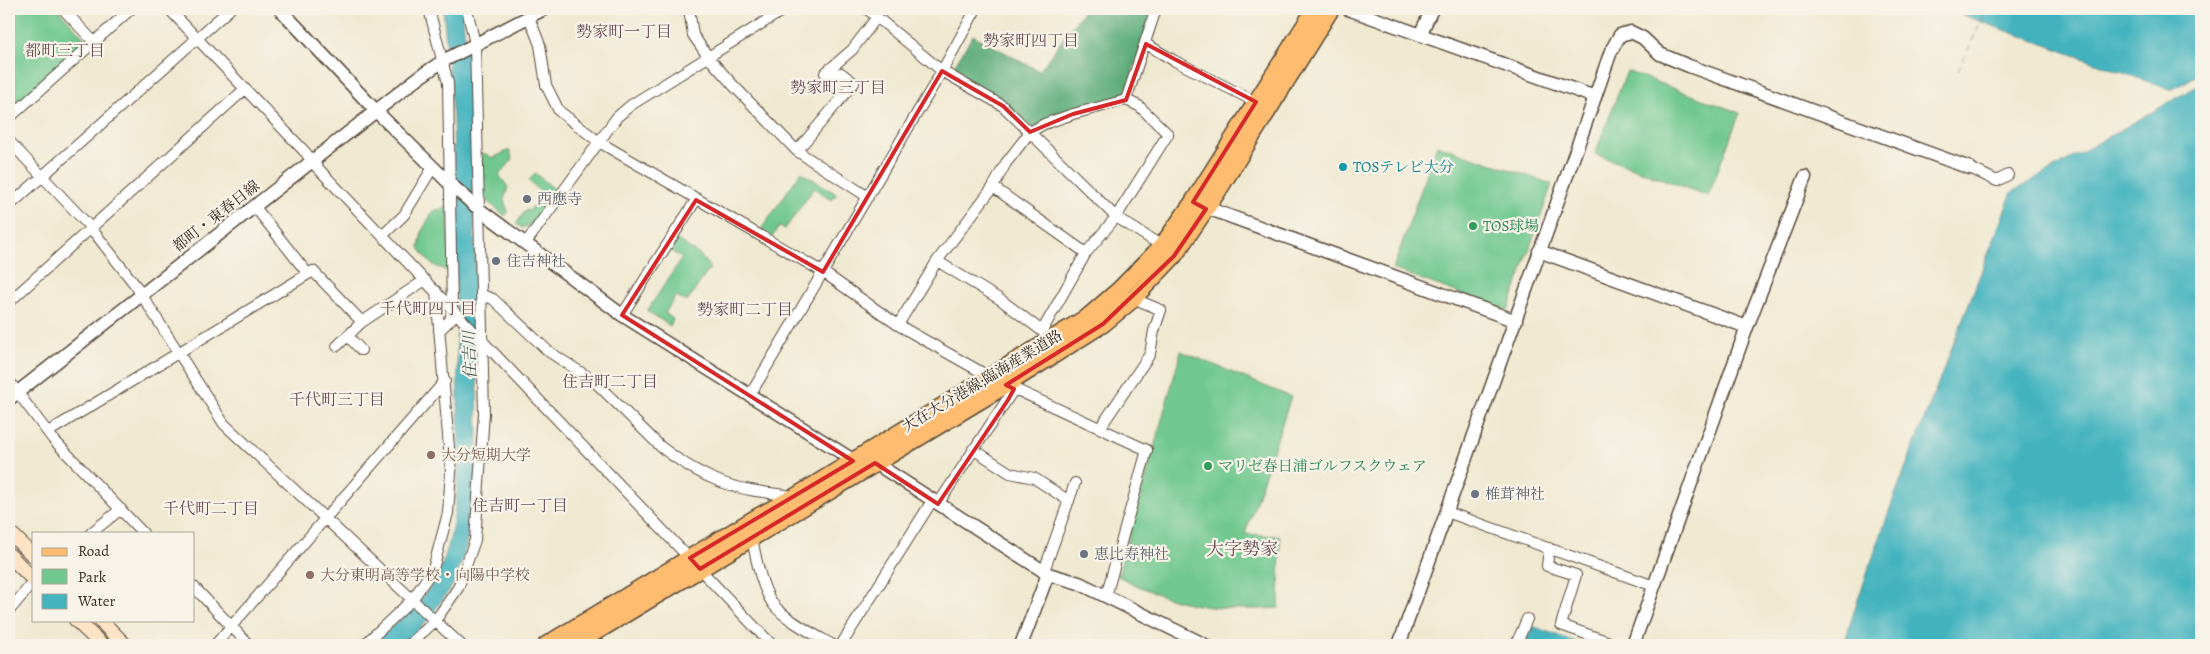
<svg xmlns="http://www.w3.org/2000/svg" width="2210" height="654" font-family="Alegreya,'Noto Serif JP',serif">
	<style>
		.green { fill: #70c88e; stroke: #567956 }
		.forest { fill: #5cac79; stroke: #4c6b4c }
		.water { fill: #43b3be; stroke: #3f6e6e }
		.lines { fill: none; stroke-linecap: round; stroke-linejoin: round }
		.ferry { stroke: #3e5a56; stroke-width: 1; stroke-dasharray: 6 5; stroke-linecap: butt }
		.minor-casing { stroke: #564739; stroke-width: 12 }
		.tertiary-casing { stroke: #564739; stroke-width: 15 }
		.secondary-casing { stroke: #564739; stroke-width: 16 }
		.primary-casing { stroke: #564739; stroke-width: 19 }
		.minor { stroke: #fff; stroke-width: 10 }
		.tertiary { stroke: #fff; stroke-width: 12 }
		.secondary { stroke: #fee4c5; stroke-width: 14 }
		.primary { stroke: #fdbc6f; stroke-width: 16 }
		.marked { fill: none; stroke: #d62828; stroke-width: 4; stroke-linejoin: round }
		.culture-dot { fill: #0f9aa8; stroke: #f7f3e8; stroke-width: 2 }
		.worship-dot { fill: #6b7280; stroke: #f7f3e8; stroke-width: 2 }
		.leisure-dot { fill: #2e9e5b; stroke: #f7f3e8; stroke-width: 2 }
		.education-dot { fill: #8d6e63; stroke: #f7f3e8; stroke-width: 2 }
		.labels { text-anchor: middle; stroke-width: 4.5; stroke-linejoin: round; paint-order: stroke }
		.culture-label { font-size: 15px; fill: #0d838f; stroke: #f7f3e8; text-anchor: start }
		.worship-label { font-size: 15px; fill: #5b616d; stroke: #f7f3e8; text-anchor: start }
		.street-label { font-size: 15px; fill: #3b2a1e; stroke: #f7f3e8 }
		.leisure-label { font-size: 15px; fill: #27864d; stroke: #f7f3e8; text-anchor: start }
		.education-label { font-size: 15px; fill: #785e54; stroke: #f7f3e8; text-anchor: start }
		.neighbourhood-label { font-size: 16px; fill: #694f58; stroke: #f7f3e8 }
		.water-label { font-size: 16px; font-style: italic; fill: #3e5a56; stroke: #f7f3e8 }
		.quarter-label { font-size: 18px; fill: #694f58; stroke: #f7f3e8 }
	</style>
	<rect width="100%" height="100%" fill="#f7f3e8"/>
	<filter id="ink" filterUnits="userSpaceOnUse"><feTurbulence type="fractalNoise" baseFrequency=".02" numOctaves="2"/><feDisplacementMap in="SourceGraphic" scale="10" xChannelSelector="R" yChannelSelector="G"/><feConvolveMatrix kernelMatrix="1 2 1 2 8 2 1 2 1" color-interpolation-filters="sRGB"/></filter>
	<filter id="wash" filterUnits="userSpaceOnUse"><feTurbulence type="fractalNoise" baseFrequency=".0096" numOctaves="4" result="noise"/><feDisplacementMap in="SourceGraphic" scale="20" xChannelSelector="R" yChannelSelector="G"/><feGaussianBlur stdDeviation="1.12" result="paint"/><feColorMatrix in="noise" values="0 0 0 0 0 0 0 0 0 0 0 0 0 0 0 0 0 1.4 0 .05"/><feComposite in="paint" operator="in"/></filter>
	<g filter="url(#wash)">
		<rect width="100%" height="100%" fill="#f0e9d1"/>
		<path class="green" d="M 9,9 L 58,9 L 86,40 L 87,44 L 9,113 Z
			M 1627,71 L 1740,113 L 1708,196 L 1595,154 Z
			M 1437,145 L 1552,184 L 1508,311 L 1393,269 Z
			M 509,150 L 513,159 L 499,175 L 508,187 L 504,200 L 508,212 L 505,216 L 481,196 L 480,158 L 484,153 L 493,158 Z
			M 801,172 L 837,194 L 832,200 L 814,188 L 785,229 L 779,227 L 772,237 L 760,231 Z
			M 535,173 L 558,192 L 540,221 L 522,228 L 516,224 L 526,210 L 529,211 L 543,194 L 529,181 Z
			M 448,207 L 450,272 L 431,264 L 419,248 L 422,231 L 433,211 Z
			M 675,238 L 701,256 L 710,268 L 687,302 L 676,296 L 665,313 L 673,319 L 670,326 L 647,311 L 682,258 L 668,249 Z
			M 1181,351 L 1291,397 L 1245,534 L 1280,536 L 1279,608 C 1216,612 1175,606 1118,576 Z"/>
		<path class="forest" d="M 1085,9 L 1153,9 L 1124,98 L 1032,128 L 1003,103 L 952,69 L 973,35 L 1039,71 Z"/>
		<path class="water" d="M 443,9 L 462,9 L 470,81 L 476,294 L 478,456 L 472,514 L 464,555 L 453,585 L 426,622 L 402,645 L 371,645 C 393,625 420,605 435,579 C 455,544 457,494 459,455 L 453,119 Z
			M 1946,9 L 2201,9 L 2201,73 L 2171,90 Z
			M 2201,84 L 2201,645 L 1844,645 L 1855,608 L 1893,500 L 2012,192 Z
			M 1532,626 L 1584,645 L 1525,645 Z"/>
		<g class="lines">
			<path class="ferry" d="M 1958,71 L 1987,9"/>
		</g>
	</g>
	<g filter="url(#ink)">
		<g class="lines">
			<defs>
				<path id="minor" d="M 63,9 L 94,42
					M 169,9 L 306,153 L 312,162 L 772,645
					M 429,9 L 448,83 L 452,308 L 451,319 L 439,331
					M 689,9 L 693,35 L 709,58 L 733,85 L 797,151 L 868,197
					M 867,9 L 942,71 L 1003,106 L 1116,217 L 1162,246
					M 529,17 L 540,45 L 546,85 L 559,111 L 599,142 L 823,272 L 898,325 L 990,377
					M 1146,44 L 1173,60 L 1256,102
					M 9,118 L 131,9
					M 9,141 L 91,228 L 136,286 L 224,424 L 461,645
					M 797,151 L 854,83 L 841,73 L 831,77 L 825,73 L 852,50 L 877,17
					M 1970,168 L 1997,181 L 2008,175
					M 993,187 L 1086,253
					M 9,206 L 230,9
					M 255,207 L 308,274
					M 383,235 L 404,215 L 433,167
					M 525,244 L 617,117 L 631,105 L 785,9
					M 937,261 L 1001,300 L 1042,331 L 1045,335
					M 482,295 L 493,299 L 548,351 L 594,381 L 661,447 C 679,461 700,474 721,482 C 744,491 771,493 795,496
					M 9,302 L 245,89
					M 622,315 L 696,200
					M 898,325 L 937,261 L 993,187 L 1006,163 L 1030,132 L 1044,124 L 1073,114 L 1126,100 L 1156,9
					M 1042,331 L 1086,253 L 1116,217 L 1168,134 L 1139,106 L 1126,100
					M 348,336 L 361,350
					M 337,346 L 362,322 L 425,280
					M 9,381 L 52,438 L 143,533
					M 1006,385 L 1147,450 L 1106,596
					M 750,395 L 942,71 L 976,9
					M 1100,428 L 1150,354 L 1154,331 L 1161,310 L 1130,297
					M 48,432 L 313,271 L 362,322
					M 973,449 L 1010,473 L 1034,478 L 1069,501
					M 938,504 L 1014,389
					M 1447,512 L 1654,586
					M 91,533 L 121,509
					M 752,538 C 756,558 761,587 773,604 C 784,619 817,636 833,645
					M 1549,548 L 1547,566 L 1576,575 L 1561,625 L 1609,642 L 1608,645
					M 1044,571 L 1075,483
					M 194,587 L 249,645
					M 9,611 L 34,581
					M 215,645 L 445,381
					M 364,645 L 412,600 L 433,569 L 448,513 L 451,472 L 436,291
					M 409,645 L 435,621 L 458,588 L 475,540 L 484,413 L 475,44 L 467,9
					M 841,645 L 932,501
					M 1516,645 L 1527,619"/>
				<path id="tertiary" d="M 280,9 L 377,112 L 449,183 L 480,210 L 622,315 L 853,460 L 875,463 L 1048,574 L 1079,583 L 1205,645
					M 1348,9 L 1595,97 L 1399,645
					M 1420,35 L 1432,9
					M 1595,97 L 1611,51 L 1620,35 L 1631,32 L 1643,38 L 1660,54 L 1689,66 L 1970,168
					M 1199,205 L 1516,321
					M 1539,251 L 1747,327
					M 9,399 L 418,78 L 443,61 L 544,9
					M 1021,645 L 1048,574
					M 1633,645 L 1747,327 L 1805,177"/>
				<path id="secondary" d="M 9,532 L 34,556
					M 9,555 L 34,580
					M 76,620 L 102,645
					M 100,620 L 125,645"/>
				<path id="primary" d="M 546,645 L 757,517 L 796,496 L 1089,316 L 1120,289 L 1162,246 L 1193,202 L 1315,9
					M 574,645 L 1006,385 L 1103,324 L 1132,300 L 1174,256 L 1218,191 L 1331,9"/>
			</defs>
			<use href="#minor" class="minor-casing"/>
			<use href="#tertiary" class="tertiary-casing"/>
			<use href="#secondary" class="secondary-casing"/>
			<use href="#primary" class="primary-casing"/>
			<use href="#minor" class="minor"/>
			<use href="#tertiary" class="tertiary"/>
			<use href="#secondary" class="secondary"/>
			<use href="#primary" class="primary"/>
		</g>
	</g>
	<path class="marked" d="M 1146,44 L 1256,102 L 1193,202 L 1206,209 L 1174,256 L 1103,324 L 1006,385 L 1014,389 L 1008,400 L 938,504 L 875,463 L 700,569 L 690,558 L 853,461 L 622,315 L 696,200 L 823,272 L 942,71 L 1003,106 L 1030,132 L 1073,114 L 1126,100 Z"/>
	<circle class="culture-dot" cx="1343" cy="167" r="5"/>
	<g class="worship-dot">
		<circle cx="527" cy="199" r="5"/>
		<circle cx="496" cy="261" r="5"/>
		<circle cx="1475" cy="494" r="5"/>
		<circle cx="1084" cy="554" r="5"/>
	</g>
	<g class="leisure-dot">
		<circle cx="1473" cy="226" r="5"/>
		<circle cx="1208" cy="466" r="5"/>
	</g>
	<g class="education-dot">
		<circle cx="431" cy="455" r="5"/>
		<circle cx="310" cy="575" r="5"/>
	</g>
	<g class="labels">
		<g class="culture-label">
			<text x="1353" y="172">TOSテレビ大分</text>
		</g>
		<g class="worship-label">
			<text x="537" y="204">西應寺</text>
			<text x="506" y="266">住吉神社</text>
			<text x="1485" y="499">椎茸神社</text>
			<text x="1094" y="559">恵比寿神社</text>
		</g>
		<g class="street-label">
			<text transform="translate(216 216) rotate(-38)" y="5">都町・東春日線</text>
			<text transform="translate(982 381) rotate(-31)" y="5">大在大分港線;臨海産業道路</text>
		</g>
		<g class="leisure-label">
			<text x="1483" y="231">TOS球場</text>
			<text x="1218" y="471">マリゼ春日浦ゴルフスクウェア</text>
		</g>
		<g class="education-label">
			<text x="441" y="460">大分短期大学</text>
			<text x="320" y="580">大分東明高等学校・向陽中学校</text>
		</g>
		<g class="neighbourhood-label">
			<text x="624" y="37">勢家町一丁目</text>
			<text x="1031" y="46">勢家町四丁目</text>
			<text x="65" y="56">都町三丁目</text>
			<text x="838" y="93">勢家町三丁目</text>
			<text x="428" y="314">千代町四丁目</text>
			<text x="745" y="315">勢家町二丁目</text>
			<text x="610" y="387">住吉町二丁目</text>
			<text x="337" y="405">千代町三丁目</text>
			<text x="520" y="511">住吉町一丁目</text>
			<text x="211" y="514">千代町二丁目</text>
		</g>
		<g class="water-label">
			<text transform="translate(469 355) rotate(-92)" y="6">住吉川</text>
		</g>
		<g class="quarter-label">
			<text x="1242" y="555">大字勢家</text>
		</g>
	</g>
	<rect width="2210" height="654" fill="none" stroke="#f7f3e8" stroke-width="30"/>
	<rect x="32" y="532" width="162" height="90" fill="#f7f3e8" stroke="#aca397"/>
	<rect x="42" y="548" width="25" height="8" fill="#fdbc6f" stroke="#aca397"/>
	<text x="78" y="556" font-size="15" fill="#3b2a1e">Road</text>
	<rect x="42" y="569" width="25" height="15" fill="#70c88e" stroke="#aca397"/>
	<text x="78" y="582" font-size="15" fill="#3b2a1e">Park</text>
	<rect x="42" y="594" width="25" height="15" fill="#43b3be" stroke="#aca397"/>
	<text x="78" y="606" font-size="15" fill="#3b2a1e">Water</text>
</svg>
